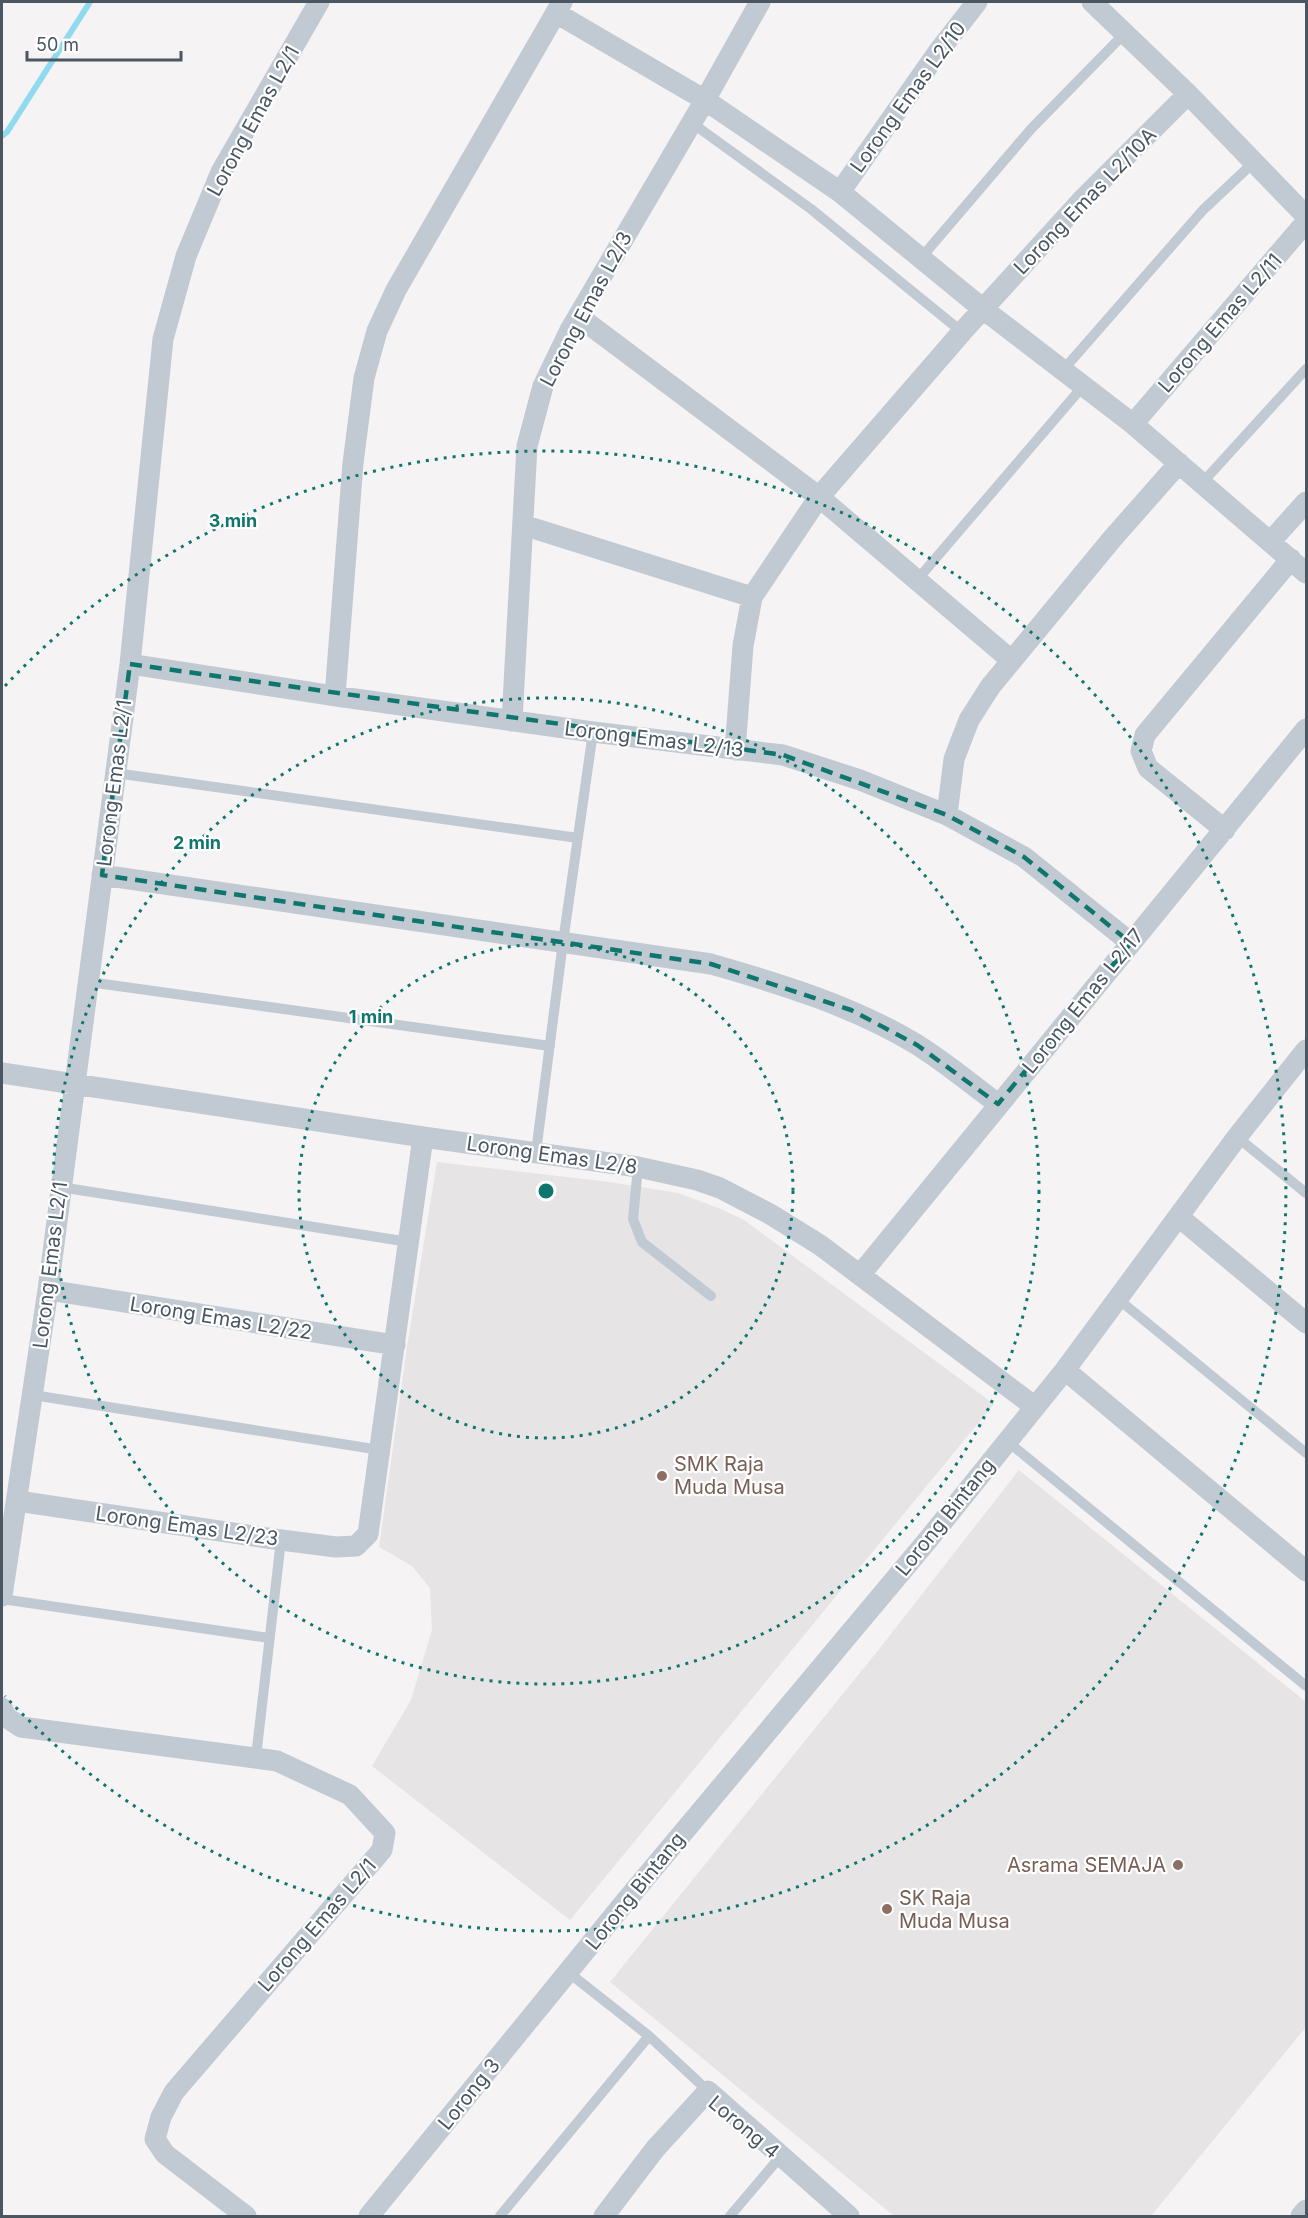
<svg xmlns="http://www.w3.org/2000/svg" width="1308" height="2218" font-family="Inter,sans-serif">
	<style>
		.education { fill: #e6e4e5 }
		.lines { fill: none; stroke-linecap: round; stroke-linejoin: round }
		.stream { stroke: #90daee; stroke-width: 6 }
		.lane { stroke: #c1cad2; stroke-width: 10 }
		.street { stroke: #c1cad2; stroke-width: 21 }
		.marked { fill: none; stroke: #0f766e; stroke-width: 4.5; stroke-dasharray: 12 8; stroke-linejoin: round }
		.ring { fill: none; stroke: #0f766e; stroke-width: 3; stroke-dasharray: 3 6 }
		.education-dot { fill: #8d6e63; stroke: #fff; stroke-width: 2 }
		.labels { text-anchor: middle; stroke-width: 4.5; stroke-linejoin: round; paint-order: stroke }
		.street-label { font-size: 20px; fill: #4a5661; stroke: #fff }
		.education-label { font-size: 20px; fill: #785e54; stroke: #fff; text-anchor: start }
		.centre { fill: #0f766e; stroke: #fff; stroke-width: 3 }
		.ring-label { font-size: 18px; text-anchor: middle; font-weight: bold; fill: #0f766e; stroke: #fff; stroke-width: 4.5; stroke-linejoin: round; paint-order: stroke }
	</style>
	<rect width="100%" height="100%" fill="#f5f3f3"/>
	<path class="education" d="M 437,1162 L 610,1182 L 678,1193 L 721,1209 L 744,1220 L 994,1404 L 570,1920 L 372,1766 L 411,1700 L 432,1630 L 430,1588 L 412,1566 L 379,1547 L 407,1347 Z
		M 1019,1470 L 1306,1702 L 1306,2027 L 1151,2216 L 894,2216 L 610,1982 L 880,1648 Z"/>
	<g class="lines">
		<path class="stream" d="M 2,136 L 7,132 L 90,2"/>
		<path class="lane" d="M 692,123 L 811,209 L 962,332
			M 921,258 L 1031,129 L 1124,34
			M 1064,369 L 1203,210 L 1254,162
			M 1202,483 L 1306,369
			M 917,580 L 1084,385
			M 115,773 L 578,838
			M 89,982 L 550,1046
			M 1237,1137 L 1306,1193
			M 536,1152 L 563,942 L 593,732
			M 638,1167 L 633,1219 L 642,1242 L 711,1296
			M 60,1187 L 409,1242
			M 1118,1299 L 1306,1453
			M 33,1395 L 380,1450
			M 1007,1441 L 1306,1686
			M 2,1599 L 269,1638
			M 256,1757 L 281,1540
			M 568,1972 L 649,2036 L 708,2091
			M 500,2216 L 649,2036
			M 730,2216 L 780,2157"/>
		<path class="street" d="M 1092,2 L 1188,94 L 1306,216
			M 556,13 L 705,100 L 840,192 L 983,309 L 1133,424 L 1306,573
			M 840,192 L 938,52 L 977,2
			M 578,316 L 819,497 L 1011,660
			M 1133,424 L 1306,222
			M 523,525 L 752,597
			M 1271,541 L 1306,502
			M 130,664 L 335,696 L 593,732 L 783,755 L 860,780 L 947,815 L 1024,857 L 1131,943
			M 335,696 L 353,463 L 364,378 L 377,331 L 396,290 L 562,2
			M 512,721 L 527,446 L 543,386 L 570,330 L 705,100 L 760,2
			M 735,750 L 743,646 L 752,597 L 819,497 L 962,332 L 1081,201 L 1188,94
			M 947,815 L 954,759 L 969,720 L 990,687 L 1112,539 L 1179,463
			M 1225,830 L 1148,768 L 1141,751 L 1145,735 L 1291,559
			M 102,875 L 711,964 C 781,984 853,1006 916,1044 C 945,1062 971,1084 998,1104
			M 2,1073 L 423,1137 L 638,1167 L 697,1180 L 720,1188 L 770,1214 L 820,1245 L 1035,1407
			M 1179,1217 L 1306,1323
			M 860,1275 L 1306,729
			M 48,1290 L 395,1345
			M 1065,1370 L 1306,1571
			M 17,1501 L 281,1540 L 336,1547 L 356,1546 L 368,1534 L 423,1137
			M 2,1596 L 48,1290 L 130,664 L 163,339 L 186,256 L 221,172 L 319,2
			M 2,1708 L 6,1717 L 21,1727 L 277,1761 L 350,1795 L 385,1833 L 382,1850 L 174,2092 L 161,2117 L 155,2139 L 165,2154 L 246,2216
			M 369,2216 L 625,1902 L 927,1541 L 1065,1370 L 1237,1137 L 1306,1050
			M 604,2216 L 655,2149 L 708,2091 L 849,2216
			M 1301,2216 L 1306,2210"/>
	</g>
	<path class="marked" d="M 130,664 L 783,755 L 947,815 L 1024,857 L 1131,943 L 998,1104 L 917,1045 L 851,1010 L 711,964 L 102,875 Z"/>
	<g class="ring">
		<circle cx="546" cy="1191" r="247"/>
		<circle cx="546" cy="1191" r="493"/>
		<path d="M5 686A740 740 0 1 1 5 1696"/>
	</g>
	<g class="education-dot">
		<circle cx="662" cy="1476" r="6"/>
		<circle cx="1178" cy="1865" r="6"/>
		<circle cx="887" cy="1909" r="6"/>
	</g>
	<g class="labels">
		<g class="street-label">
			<text transform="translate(908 97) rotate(-54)" y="7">Lorong Emas L2/10</text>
			<text transform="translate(253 121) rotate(-61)" y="7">Lorong Emas L2/1</text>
			<text transform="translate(1085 201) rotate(-46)" y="7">Lorong Emas L2/10A</text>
			<text transform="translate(586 309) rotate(-62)" y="7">Lorong Emas L2/3</text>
			<text transform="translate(1220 323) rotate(-49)" y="7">Lorong Emas L2/11</text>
			<text transform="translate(654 739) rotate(7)" y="7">Lorong Emas L2/13</text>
			<text transform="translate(114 783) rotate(-83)" y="7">Lorong Emas L2/1</text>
			<text transform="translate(1083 1001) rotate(-51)" y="7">Lorong Emas L2/17</text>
			<text transform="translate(552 1155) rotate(8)" y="7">Lorong Emas L2/8</text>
			<text transform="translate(50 1265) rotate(-83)" y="7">Lorong Emas L2/1</text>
			<text transform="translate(221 1318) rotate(9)" y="7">Lorong Emas L2/22</text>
			<text transform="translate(945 1517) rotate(-51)" y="7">Lorong Bintang</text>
			<text transform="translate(187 1526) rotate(8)" y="7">Lorong Emas L2/23</text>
			<text transform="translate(635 1891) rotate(-51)" y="7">Lorong Bintang</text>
			<text transform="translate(317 1925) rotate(-49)" y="7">Lorong Emas L2/1</text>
			<text transform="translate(469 2094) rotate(-51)" y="7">Lorong 3</text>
			<text transform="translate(744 2127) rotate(40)" y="7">Lorong 4</text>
		</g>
		<g class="education-label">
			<text x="674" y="1471">SMK Raja<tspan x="674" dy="23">Muda Musa</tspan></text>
			<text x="1166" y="1872" text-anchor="end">Asrama SEMAJA</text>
			<text x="899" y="1905">SK Raja<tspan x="899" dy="23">Muda Musa</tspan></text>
		</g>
	</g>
	<circle cx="546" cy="1191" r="9" class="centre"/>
	<g class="ring-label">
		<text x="233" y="527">3 min</text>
		<text x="197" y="849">2 min</text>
		<text x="371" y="1023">1 min</text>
	</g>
	<rect width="1308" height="2218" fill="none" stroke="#4a5661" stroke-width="6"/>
	<path d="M27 51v9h154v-9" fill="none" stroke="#4a5661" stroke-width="3"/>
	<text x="36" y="51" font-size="18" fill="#4a5661" stroke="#ffffff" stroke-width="4.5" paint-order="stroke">50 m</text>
</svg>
